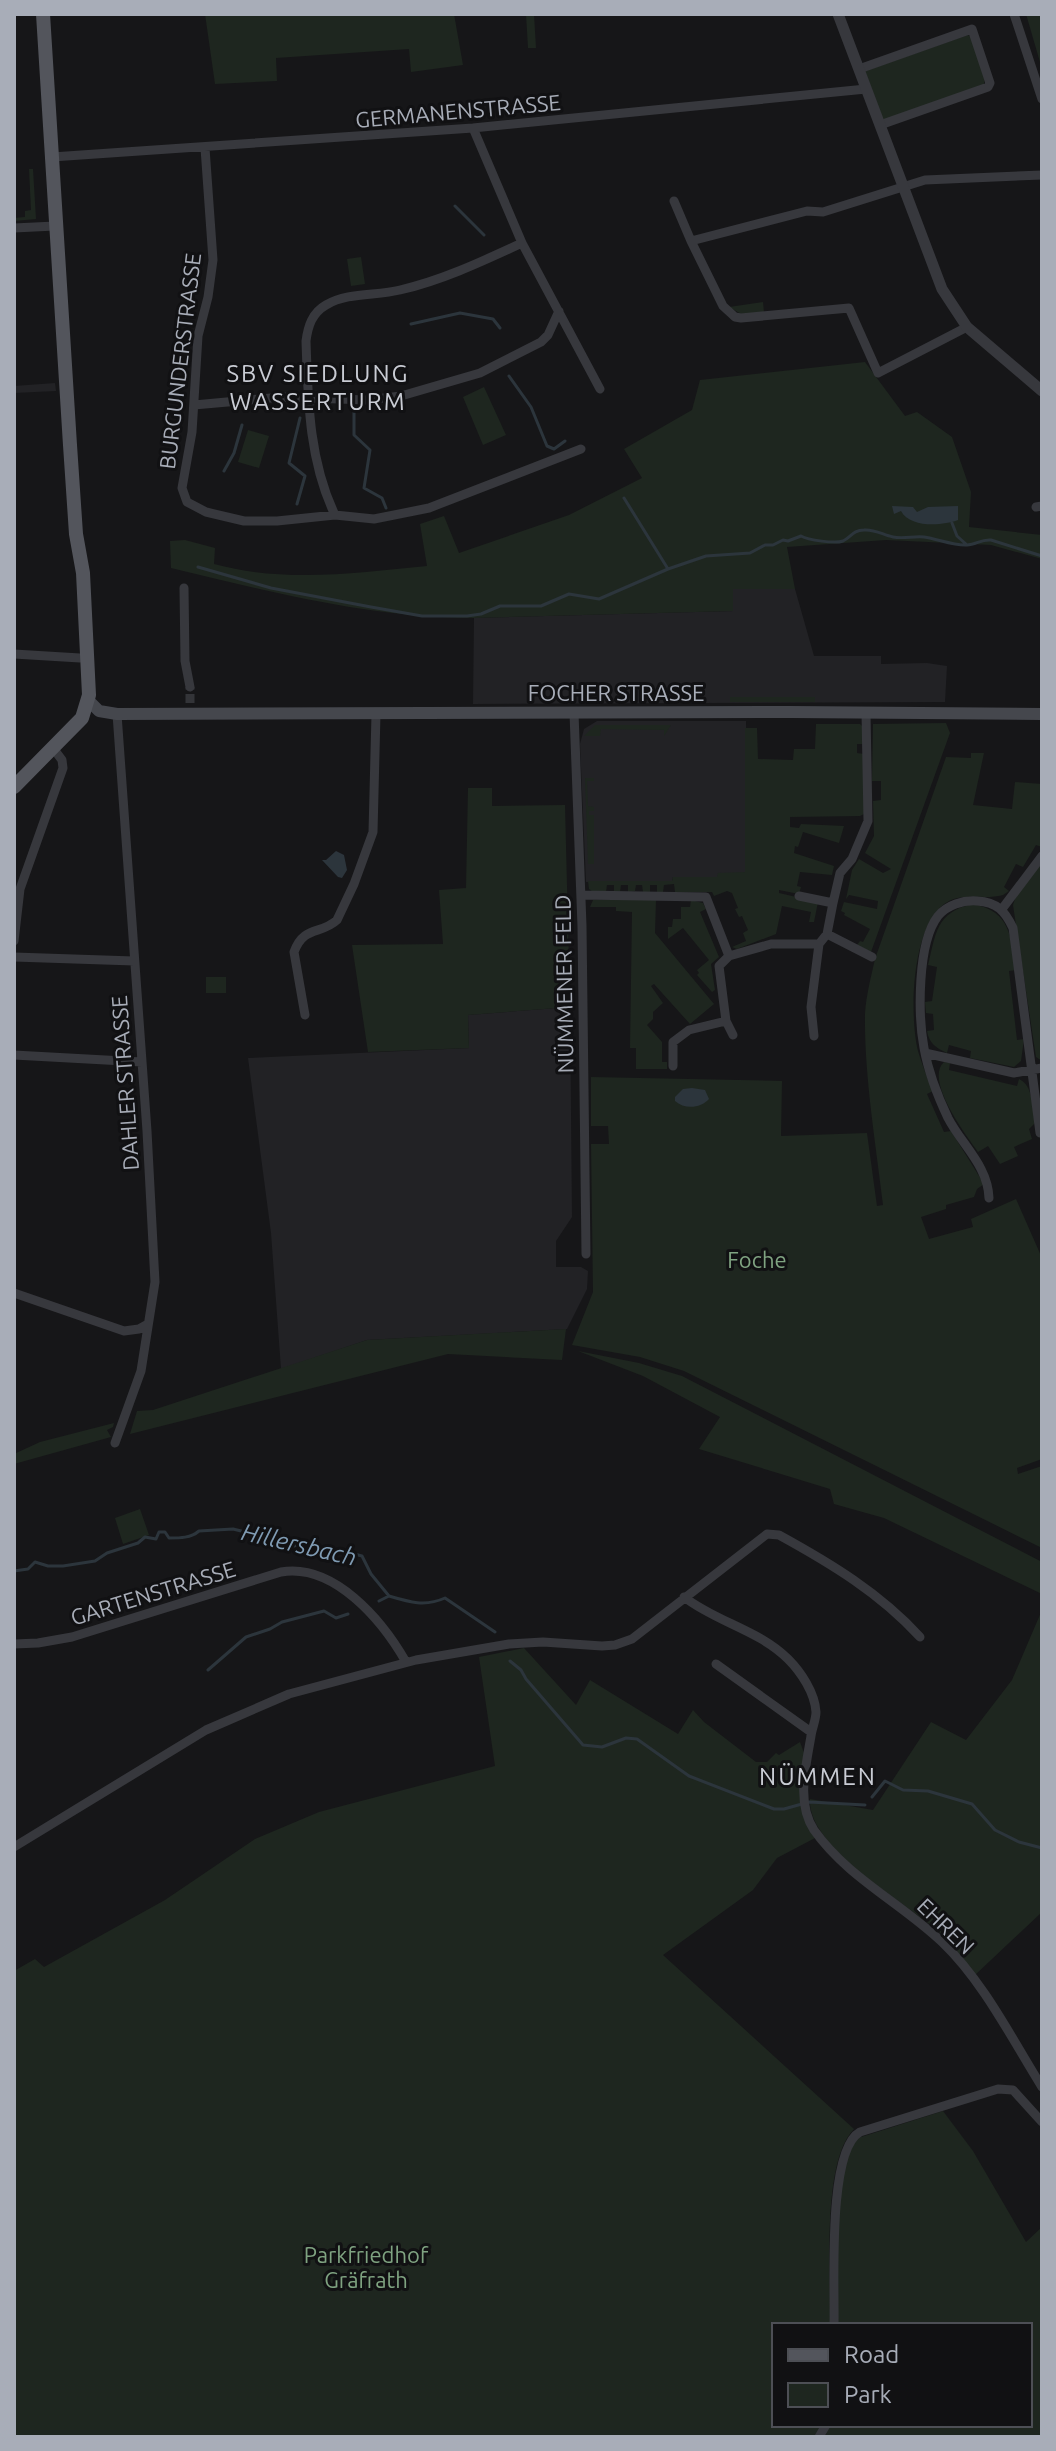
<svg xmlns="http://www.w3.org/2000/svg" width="1056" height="2451" font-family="Ubuntu,sans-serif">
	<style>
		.built { fill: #222225 }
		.green { fill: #1e261f }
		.water { fill: #2c353c }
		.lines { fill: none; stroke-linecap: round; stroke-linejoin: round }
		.stream { stroke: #2c353c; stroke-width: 3 }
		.minor-tunnel { stroke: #333438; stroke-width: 9; stroke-dasharray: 9 4.5; stroke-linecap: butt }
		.minor { stroke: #37383d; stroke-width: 9 }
		.tertiary { stroke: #37383d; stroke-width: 11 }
		.secondary { stroke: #45474d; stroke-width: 12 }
		.primary { stroke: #53555c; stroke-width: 14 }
		.labels { text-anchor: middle; stroke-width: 6; stroke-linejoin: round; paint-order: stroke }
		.street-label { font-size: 22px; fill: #a8adb8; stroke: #111113 }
		.park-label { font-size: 22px; fill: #7fa381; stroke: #111113 }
		.neighbourhood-label { font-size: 24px; letter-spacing: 2px; fill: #c9ccd4; stroke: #111113 }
		.water-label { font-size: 24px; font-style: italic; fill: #7f9bb3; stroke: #111113 }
	</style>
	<rect width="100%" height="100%" fill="#161618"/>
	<path class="built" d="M 55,383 L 56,391 L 14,393 L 14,386 Z
		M 732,589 L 795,589 L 814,656 L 881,656 L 881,664 L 927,663 L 947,666 L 945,702 L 473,704 L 474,618 L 733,611 Z
		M 597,721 L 746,721 L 747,877 L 673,877 L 672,881 L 586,882 L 580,744 L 584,729 Z
		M 570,1007 L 572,1217 L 556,1241 L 556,1267 L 581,1267 L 588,1271 L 587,1289 L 567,1329 L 367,1340 L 281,1369 L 271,1233 L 248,1058 L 469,1048 L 468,1015 Z"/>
	<path class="green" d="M 205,14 L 454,14 L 463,65 L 411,72 L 409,49 L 276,58 L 277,81 L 215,84 Z
		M 526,14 L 534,14 L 536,48 L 528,48 Z
		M 1026,14 L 1042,14 L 1042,69 Z
		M 968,35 L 972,38 L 985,80 L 984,84 L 884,122 L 865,71 Z
		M 29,169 L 33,169 L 36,219 L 14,221 L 14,218 L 25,217 L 25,211 L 31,210 Z
		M 361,257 L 365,284 L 351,286 L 347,259 Z
		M 763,302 L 764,313 L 743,315 L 729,307 Z
		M 865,362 L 905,416 L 917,412 L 952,437 L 971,492 L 969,527 L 1042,535 L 1042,559 L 991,545 L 886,540 L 787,547 L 795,589 L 733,589 L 733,611 L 474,618 C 371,618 271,592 171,568 L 170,541 L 185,540 L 215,548 L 214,564 C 284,583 356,573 427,566 L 420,524 L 444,516 L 459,553 L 569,515 L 642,478 L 624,449 L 692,410 L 700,380 Z
		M 484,387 L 506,435 L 483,445 L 463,397 Z
		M 248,430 L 269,436 L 259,468 L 238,462 Z
		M 730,697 L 815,697 L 815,702 L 730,702 Z
		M 946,723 L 950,733 L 871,952 L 857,945 L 860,941 L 863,942 L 870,929 L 844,915 L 845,913 L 841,911 L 844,902 L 877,909 L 878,901 L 849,895 L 846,899 L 852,870 L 859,859 L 883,873 L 891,869 L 865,853 L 874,836 L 873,801 L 881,800 L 881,781 L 872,781 L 873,724 Z
		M 816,724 L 860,724 L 863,727 L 864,744 L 857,744 L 857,753 L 864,754 L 864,814 L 860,816 L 790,817 L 790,827 L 799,828 L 801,824 L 844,826 L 839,843 L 803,832 L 798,847 L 795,846 L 794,853 L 834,866 L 832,875 L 800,872 L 797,886 L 801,887 L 799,894 L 779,890 L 779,893 L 818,902 L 814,922 L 809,922 L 811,912 L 782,906 L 776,934 L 737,949 L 732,947 L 746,941 L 743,933 L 748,930 L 742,916 L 739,917 L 735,909 L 738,908 L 732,893 L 727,891 L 714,896 L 712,892 L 675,892 L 674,884 L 664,885 L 663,892 L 657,892 L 657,885 L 650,885 L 650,892 L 643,892 L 642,885 L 636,885 L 635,891 L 628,892 L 628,885 L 621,885 L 620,892 L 614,892 L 614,885 L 607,885 L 606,892 L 593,892 L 589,889 L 588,881 L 672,881 L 673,877 L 717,877 L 718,873 L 745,872 L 745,728 L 757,728 L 758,759 L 793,760 L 794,749 L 815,749 Z
		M 595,725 L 671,725 L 664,736 L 664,730 L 601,729 L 600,736 L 584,736 Z
		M 971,753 L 984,753 L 973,805 L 1012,809 L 1015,782 L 1042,784 L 1042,847 L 1036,845 L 1023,867 L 1016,864 L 1004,887 L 1009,891 L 1003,895 C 986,900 966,893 949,901 C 911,921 909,1014 918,1051 C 922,1064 927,1078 933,1091 L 927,1094 L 944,1132 L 951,1131 L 984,1184 L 977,1189 L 974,1197 L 946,1205 L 946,1209 L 921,1217 L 929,1239 L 973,1227 L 971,1219 L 1016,1199 L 1042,1258 L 1042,1459 L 1017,1468 L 1018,1474 L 1042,1466 L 1042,1548 L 684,1371 L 640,1357 L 572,1345 L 593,1292 L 591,1144 L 609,1144 L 608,1126 L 591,1126 L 591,1077 L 782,1081 L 781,1136 L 867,1133 L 877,1206 L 883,1205 C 876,1145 864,1074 865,1014 C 866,996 871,977 875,959 L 946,757 L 971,758 Z
		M 585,778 L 594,778 L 594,781 L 587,781 L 588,806 L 594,807 L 594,811 L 589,811 L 589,815 L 594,815 L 594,864 L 588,864 Z
		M 468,788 L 492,788 L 492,806 L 565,805 L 570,1007 L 468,1015 L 469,1048 L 368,1052 L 352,945 L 443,944 L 439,890 L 466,888 Z
		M 1042,863 L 1042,1061 L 1036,1057 L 1013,905 L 1016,896 Z
		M 593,900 L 656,900 L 655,933 L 714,1004 L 690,1024 L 654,984 L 651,986 L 663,1003 L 653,1012 L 653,1019 L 647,1025 L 662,1042 L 662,1062 L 667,1062 L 667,1069 L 636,1069 L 636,1048 L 630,1048 L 632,912 L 616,911 L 616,907 L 590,907 Z
		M 691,900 L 703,903 L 706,909 L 700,912 L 719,957 L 711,964 L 715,990 L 712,992 L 697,975 L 699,973 L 697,970 L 709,960 L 683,928 L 668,939 L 668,927 L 672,927 L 673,919 L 681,919 L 681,907 L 690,907 Z
		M 973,904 C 1012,912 1010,937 1016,970 L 1009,971 L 1017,1040 L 1024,1039 L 1021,1061 L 1014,1067 L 970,1058 L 971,1051 L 949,1045 L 947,1053 C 936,1048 929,1043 927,1031 L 934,1030 L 933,1014 L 926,1013 L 925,1002 L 932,1001 L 937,967 L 928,965 C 936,933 936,912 973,904 Z
		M 206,977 L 226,977 L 226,993 L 206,993 Z
		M 944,1062 L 950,1063 L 949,1070 L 1017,1086 L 1019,1079 C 1034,1086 1032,1108 1035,1123 L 1029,1129 L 1032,1139 L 1014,1147 L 1018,1156 L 1000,1164 L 988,1146 L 978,1152 C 966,1135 924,1080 944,1062 Z
		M 566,1329 L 562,1360 L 448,1354 L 130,1434 L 137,1411 L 153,1410 L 367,1340 Z
		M 578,1351 L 639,1363 L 682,1376 L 1042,1562 L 1042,1594 L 884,1518 L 834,1504 L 830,1489 L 699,1449 L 720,1417 L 643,1376 Z
		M 114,1423 L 113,1427 L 107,1430 L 111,1437 L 14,1464 L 14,1454 L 40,1442 Z
		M 140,1509 L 149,1535 L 123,1544 L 115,1518 Z
		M 1042,1610 L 1042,1912 L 974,1976 C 965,1963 956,1947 944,1936 C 910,1904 807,1849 810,1799 L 873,1810 L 931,1722 L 966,1740 L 1012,1680 Z
		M 524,1648 L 576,1705 L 590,1680 L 678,1734 L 693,1710 L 704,1722 L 756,1762 L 767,1762 L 776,1753 L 779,1755 L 800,1742 L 804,1753 L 801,1784 L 815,1838 L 777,1858 L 753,1890 L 663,1955 L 854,2129 C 821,2162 831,2278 830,2325 L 774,2325 L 774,2425 L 823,2425 L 816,2437 L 14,2437 L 14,1971 L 35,1959 L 44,1967 L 165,1900 L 255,1839 L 319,1812 L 495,1766 L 479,1657 Z
		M 943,2111 L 973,2151 L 1026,2242 L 1042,2227 L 1042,2437 L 825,2437 L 829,2425 L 1030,2425 L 1030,2325 L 837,2325 C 838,2281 831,2170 858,2138 Z"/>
	<path class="water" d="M 892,506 L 913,507 L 917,512 L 928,507 L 958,506 L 958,520 C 942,526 910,528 901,511 L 894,514 Z
		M 336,851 L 344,855 L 347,870 L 342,878 L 338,877 L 322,860 L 326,860 Z
		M 692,1088 L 705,1090 L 709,1099 C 701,1108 685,1110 675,1101 L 675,1097 L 683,1089 Z"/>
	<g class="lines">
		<path class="stream" d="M 455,206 L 484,235
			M 411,324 L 460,313 L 493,319 L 500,328
			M 509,376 L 531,407 L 547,446 L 554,449 L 565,441
			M 354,412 L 354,435 L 370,450 L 364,488 L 382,498 L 386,508
			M 224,471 L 234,453 L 242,425
			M 624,498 L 668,569
			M 297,504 L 305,476 L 289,463 L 300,418
			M 952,523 L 957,536 L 967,545
			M 198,567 L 271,588 L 371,607 L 422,616 L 467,616 L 481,614 L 500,606 L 541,606 L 569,594 L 599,599 L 668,569 L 706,556 L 750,553 L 765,545 L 773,545 L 783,540 L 788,541 L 801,536 C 808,540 835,544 843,541 C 851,537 853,530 864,530 C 875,529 883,535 893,537 C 903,539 914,536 924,537 C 938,539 954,546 967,545 C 976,545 981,539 991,540 L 1042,556
			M 14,1571 L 28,1569 L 35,1562 L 48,1566 L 63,1566 L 95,1561 L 107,1553 L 138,1543 L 145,1537 L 156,1539 L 159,1532 L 165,1532 L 169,1538 C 180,1538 191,1538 199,1531 L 233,1529 L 282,1541 L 312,1553 L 339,1550 L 362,1556 L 371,1574 L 389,1596
			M 379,1601 L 389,1596 C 409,1602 425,1607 445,1598 L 495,1632
			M 510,1661 L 521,1670 L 526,1679 L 583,1745 L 602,1747 L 626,1738 L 637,1739 L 689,1776 L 774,1809 L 784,1809 L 809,1802 L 865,1805
			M 208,1670 L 246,1637 L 270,1629 L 282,1622 L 324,1611 L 336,1618 L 348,1614
			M 872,1797 L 885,1781 L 903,1790 L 928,1791 L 972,1804 L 995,1830 L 1019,1842 L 1042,1848"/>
		<path class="minor-tunnel" d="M 190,703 L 190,687"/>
		<path class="minor" d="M 1014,14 L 1042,99
			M 859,69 L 972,29 L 990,83 L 988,87 L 880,125
			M 473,128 L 522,243 L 600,389
			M 205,148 L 213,260 L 208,297 L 198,336 L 192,432 L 182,488 L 187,502 L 206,512 L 244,521 L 277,521 L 335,515 L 374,519 L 429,508 L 581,449
			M 52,157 L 473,128 L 866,89
			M 674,201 L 691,241
			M 14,228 L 55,226
			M 967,327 L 878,373 L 849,308 L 741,318 L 735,317 L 723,306 L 691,241 L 807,211 L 823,212 L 925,180 L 1042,175
			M 194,405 L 282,397 L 367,400 L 401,396 L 480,373 L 541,342 L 548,335 L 559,311
			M 1036,507 L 1042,506
			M 335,515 C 309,461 308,401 306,341 C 308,326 312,313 326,305 C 348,292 376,296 400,290 C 443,280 483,261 522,243
			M 184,588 L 185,661 L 190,687
			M 14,654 L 80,658
			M 574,713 L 582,926 L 586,1254
			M 581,895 L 706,897 L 729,956 L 719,966 L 726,1021 L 689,1030 L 673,1042 L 673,1066
			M 799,896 L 833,903 L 840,873 L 852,859 L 868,821 L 866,713
			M 1002,909 L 1042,856
			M 827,934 L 872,957
			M 14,941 L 20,889 L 63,768 L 62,760 L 53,748
			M 729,956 L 771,944 L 819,944
			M 14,957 L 134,961
			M 305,1015 L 294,952 C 304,925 321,935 337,920 L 354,884 L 373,832 L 376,714
			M 726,1021 L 733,1035
			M 814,1036 L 811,1007 L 819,944 L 827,934 L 833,903
			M 925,1053 L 1014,1073 L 1042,1068
			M 14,1055 L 142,1062
			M 989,1198 C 988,1166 962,1145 948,1118 C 938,1097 928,1070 924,1048 C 918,1016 917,943 938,916 C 947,905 963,900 977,901 C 997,902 1005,911 1013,928 L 1040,1133
			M 14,1293 L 124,1331 L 139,1329 L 148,1324
			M 115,1443 L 141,1371 L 155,1282 L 147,1131 L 117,714
			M 684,1597 C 716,1622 759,1630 788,1659 C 801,1672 815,1693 816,1712 C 816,1720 812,1728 811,1736 C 806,1766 796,1803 814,1830 C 847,1877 901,1903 942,1942 C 983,1981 1012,2039 1042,2087
			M 14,1644 L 38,1643 L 72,1637 L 281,1572 C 334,1563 382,1620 406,1662
			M 716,1664 L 811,1732
			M 14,1847 L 206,1730 L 289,1694 L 416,1660 L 509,1644 L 543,1642 L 602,1646 L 615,1645 L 632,1639 L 767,1534 L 779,1535 C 830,1563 880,1593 920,1637
			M 834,2325 C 835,2287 827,2150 860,2132 L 998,2089 L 1013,2090 L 1042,2122
			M 819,2437 L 826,2425"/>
		<path class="tertiary" d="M 838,14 L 942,289 L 967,327 L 1042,391"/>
		<path class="secondary" d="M 89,701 L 99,711 L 117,714 L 791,712 L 1042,714"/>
		<path class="primary" d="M 14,787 L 82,718 L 89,695 L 83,573 L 76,534 L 70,445 L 43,14"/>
	</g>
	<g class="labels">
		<g class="street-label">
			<text transform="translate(458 111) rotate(-5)" y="8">GERMANENSTRASSE</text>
			<text transform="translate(180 361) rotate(-83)" y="8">BURGUNDERSTRASSE</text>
			<text x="616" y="701">FOCHER STRASSE</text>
			<text transform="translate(564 984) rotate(-91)" y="8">NÜMMENER FELD</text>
			<text transform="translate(125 1083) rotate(-94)" y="8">DAHLER STRASSE</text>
			<text transform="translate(153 1593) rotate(-17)" y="8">GARTENSTRASSE</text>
			<text transform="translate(946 1926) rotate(44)" y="8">EHREN</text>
		</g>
		<g class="park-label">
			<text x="757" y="1268">Foche</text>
			<text x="366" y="2263">Parkfriedhof<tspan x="366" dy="25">Gräfrath</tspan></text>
		</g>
		<g class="neighbourhood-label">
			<text x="318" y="382">SBV SIEDLUNG<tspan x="318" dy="28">WASSERTURM</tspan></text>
			<text x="818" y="1785">NÜMMEN</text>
		</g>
		<g class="water-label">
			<text transform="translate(299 1545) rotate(13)" y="8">Hillersbach</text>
		</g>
	</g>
	<rect width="1056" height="2451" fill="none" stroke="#a8adb8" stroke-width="32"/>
	<rect x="772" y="2323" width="260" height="104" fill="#111113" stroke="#4d4f55" stroke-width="2"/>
	<rect x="788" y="2349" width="40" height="12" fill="#53555c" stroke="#4d4f55" stroke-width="2"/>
	<text x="844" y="2363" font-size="24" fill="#a8adb8">Road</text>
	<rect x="788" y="2383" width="40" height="24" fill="#1e261f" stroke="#4d4f55" stroke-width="2"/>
	<text x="844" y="2403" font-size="24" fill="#a8adb8">Park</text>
</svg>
